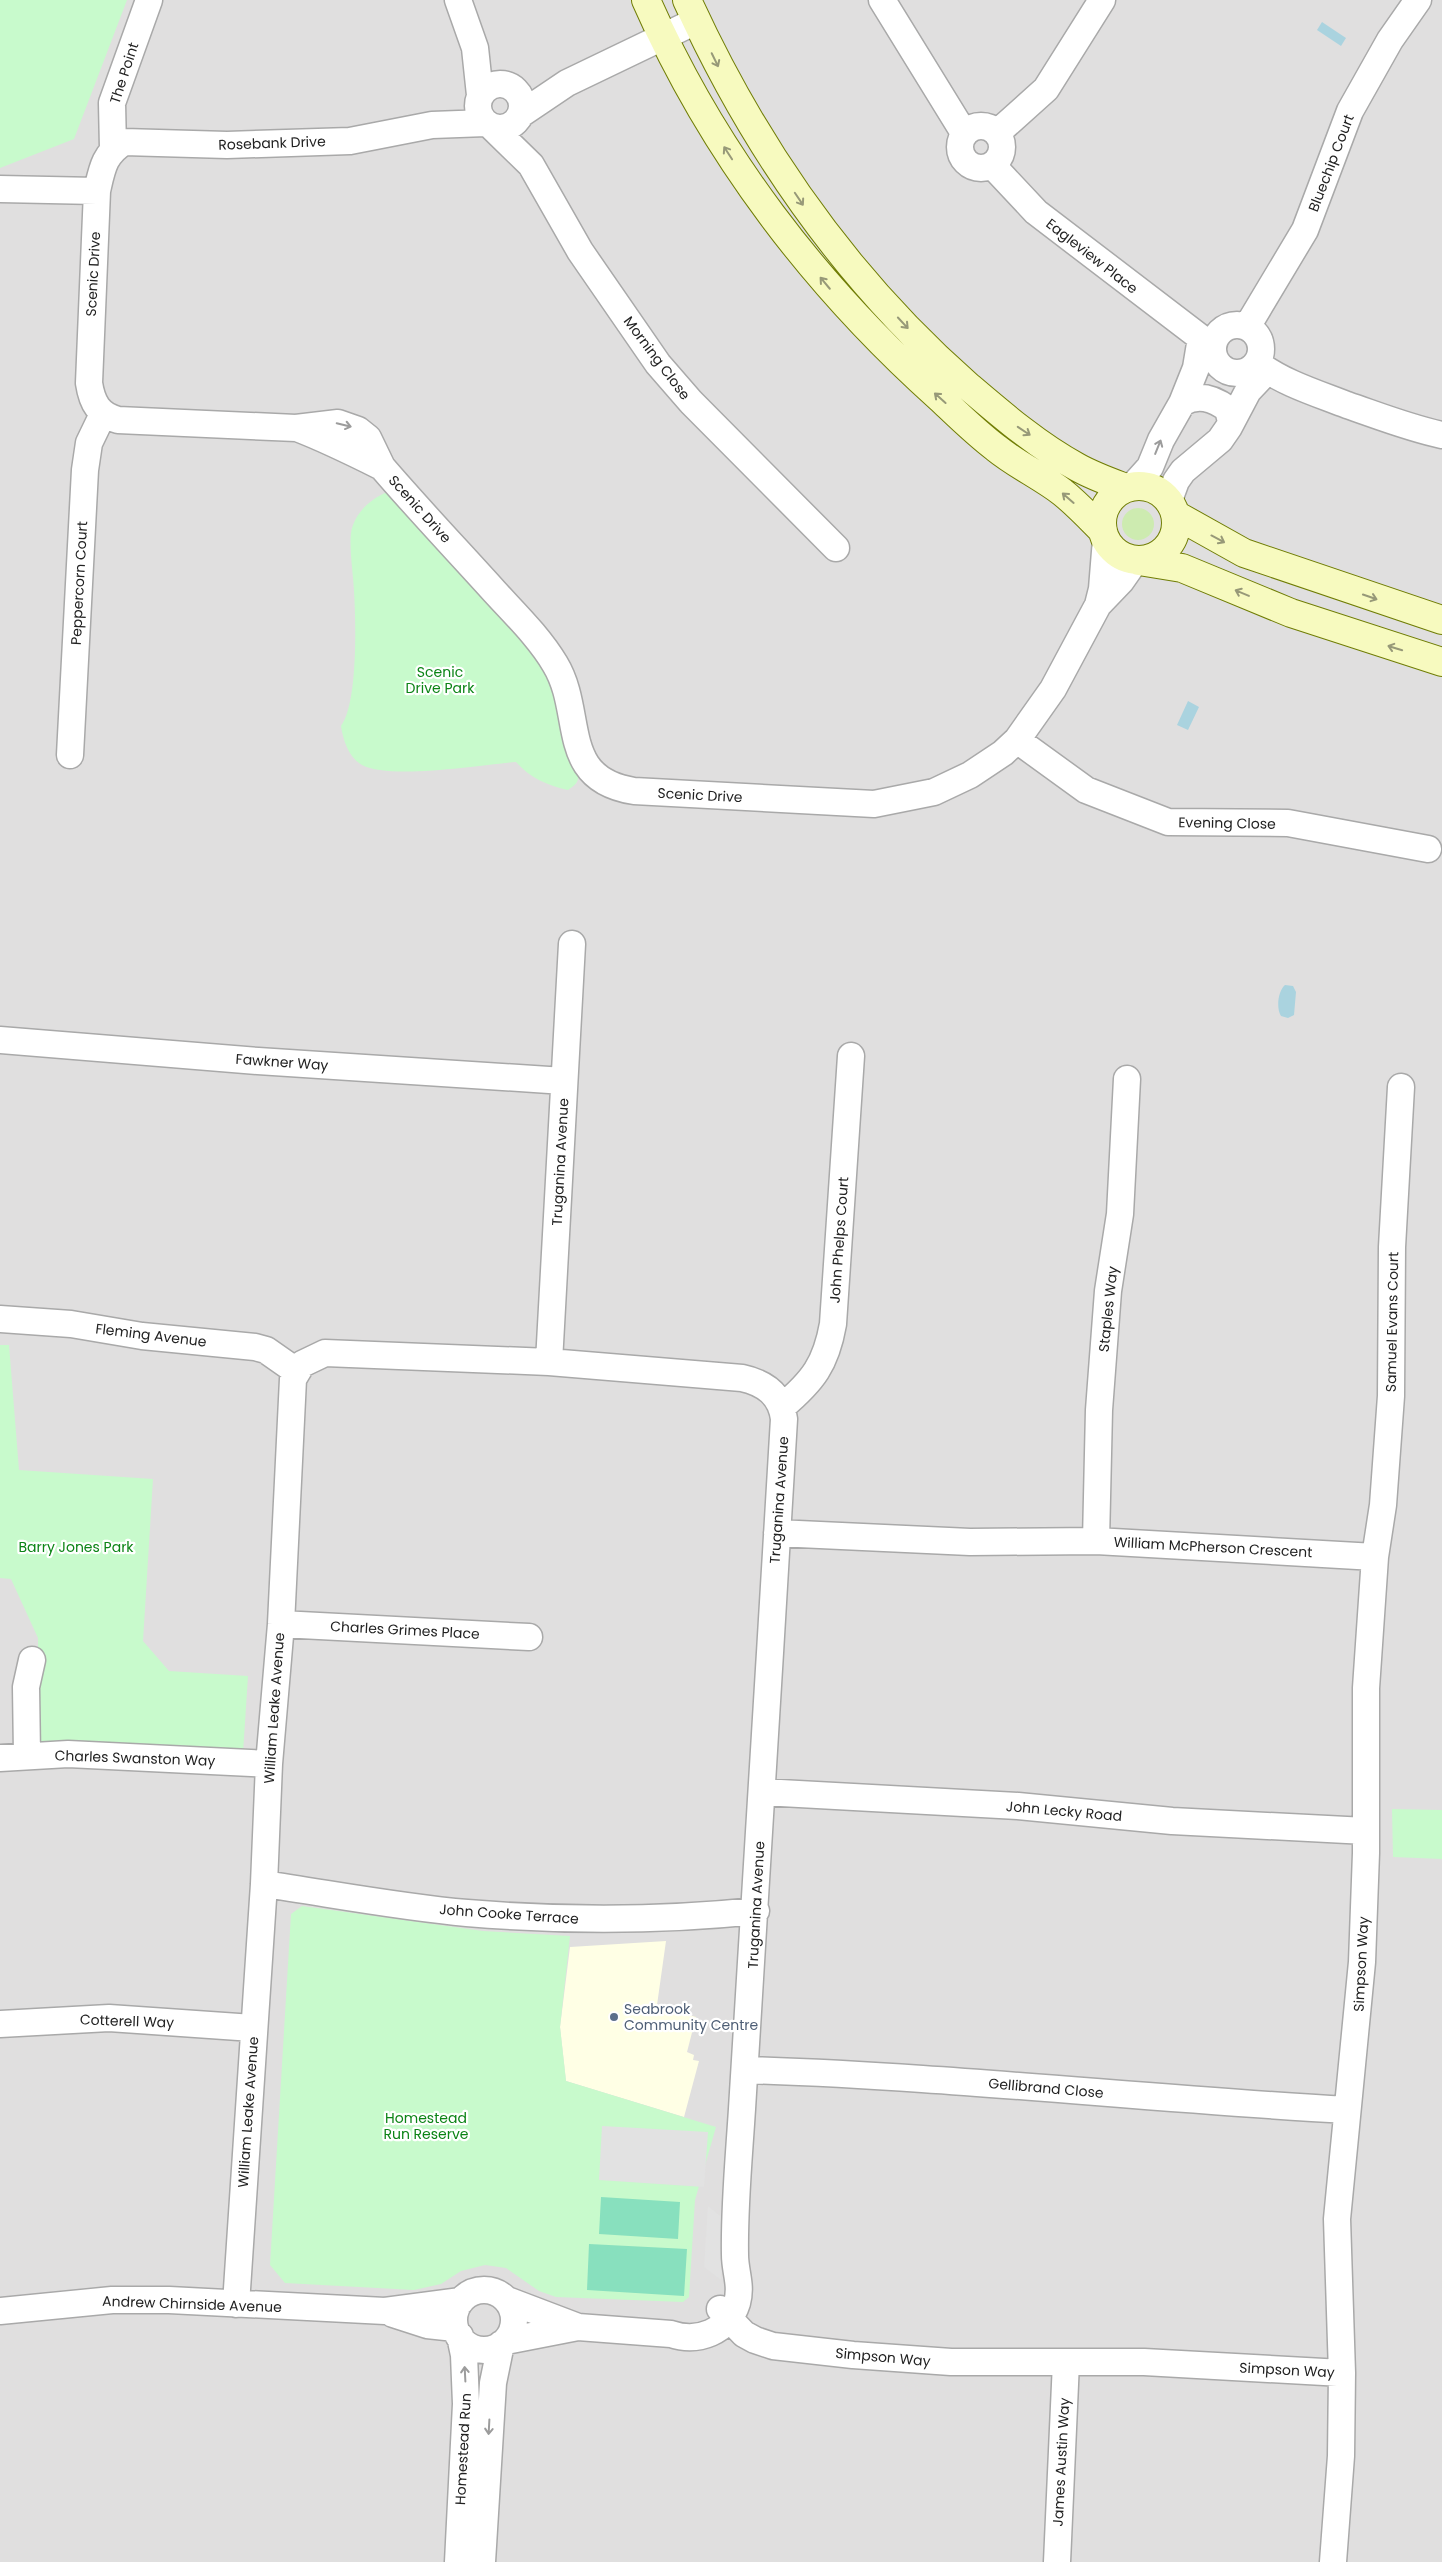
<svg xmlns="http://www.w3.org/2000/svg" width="1442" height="2562" font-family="Poppins,sans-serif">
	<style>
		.residential { fill: #e0dfdf }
		.education { fill: #ffffe5 }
		.grass { fill: #cdebb0 }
		.park { fill: #c8facc }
		.pitch { fill: #88e0be }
		.parking { fill: #e2e2e2 }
		.water { fill: #aad3df }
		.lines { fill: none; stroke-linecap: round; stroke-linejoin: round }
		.street-casing { stroke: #a9a9a9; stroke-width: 29 }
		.secondary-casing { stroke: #707d05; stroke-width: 30 }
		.street { stroke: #fff; stroke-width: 26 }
		.secondary { stroke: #f7fabf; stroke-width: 28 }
		.oneway { stroke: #979978 }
		.oneway2 { stroke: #9c9c9c }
		.service-dot { fill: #5c6f8a; stroke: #fff; stroke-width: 2 }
		.labels { text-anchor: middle; stroke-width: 4.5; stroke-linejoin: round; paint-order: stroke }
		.street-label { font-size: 14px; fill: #222; stroke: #fff }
		.park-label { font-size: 14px; fill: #0c8416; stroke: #fff }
		.service-label { font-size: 14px; fill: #4e5e75; stroke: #fff; text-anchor: start }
	</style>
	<rect width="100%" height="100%" fill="#f2efe9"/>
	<path class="residential" d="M 0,0 L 1442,0 L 1442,2562 L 0,2562 Z"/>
	<path class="education" d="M 666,1941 L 657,2005 L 696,2017 L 687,2052 L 694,2055 L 693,2060 L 699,2061 L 684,2117 L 566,2081 L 560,2027 L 570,1947 Z"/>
	<path class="grass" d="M1122 524a16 16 0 1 1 32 0a16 16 0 1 1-32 0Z"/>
	<path class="park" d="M 0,0 L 127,0 L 74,139 L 0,168 Z
		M 385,493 L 397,495 L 538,660 L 552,681 L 578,773 C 579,782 576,785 568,790 C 548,786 529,777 516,762 C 481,765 390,780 362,765 C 349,758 343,740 341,726 C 359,702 356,610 353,578 C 352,565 348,536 353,525 C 358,511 371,499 385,493 Z
		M 0,1345 L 9,1345 L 19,1470 L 153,1479 L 143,1641 L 169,1671 L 248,1676 L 243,1753 L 43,1744 L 39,1741 L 38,1638 L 11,1579 L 0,1578 Z
		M 1392,1809 L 1442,1810 L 1442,1859 L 1393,1857 Z
		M 302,1906 L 483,1931 L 570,1936 L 560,2027 L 566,2081 L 716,2127 L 695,2200 L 689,2297 L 683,2302 L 556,2297 L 539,2291 L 506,2268 L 485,2265 L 461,2271 L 441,2284 L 414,2290 L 285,2283 L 270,2265 L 291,1914 Z"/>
	<path class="pitch" d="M 601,2197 L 680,2202 L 678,2239 L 599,2234 Z
		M 589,2244 L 687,2249 L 684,2296 L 587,2290 Z"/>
	<path class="parking" d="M 602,2126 L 708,2132 L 704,2187 L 599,2180 Z
		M 708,2206 L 724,2219 L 721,2280 L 704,2267 Z"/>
	<path class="water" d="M 1322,22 L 1346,38 L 1341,46 L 1317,30 Z
		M 1188,701 L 1199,707 L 1188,730 L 1177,725 Z
		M 1285,985 L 1293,986 L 1296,992 L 1294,1015 L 1288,1018 L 1281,1016 C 1276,1008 1278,991 1285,985 Z"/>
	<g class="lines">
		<defs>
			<path id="street" d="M 458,0 L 475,48 L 480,95
				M 882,0 L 964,133
				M478 106a22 22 0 1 1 44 0a22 22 0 1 1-44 0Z
				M 521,114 L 567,83 L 696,21
				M 486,123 L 432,125 L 350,141 L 227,145 L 124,142 C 104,154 102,169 97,191 L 89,383 C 92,403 99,415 118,420 L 296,428 L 338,423 L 358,430 L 368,438 L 382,467 C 418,509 457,550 494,591 C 515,614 539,637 555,664 C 585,713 557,779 634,791 L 874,804 L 934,792 L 970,775 L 1003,753 L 1017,740 L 1053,689 L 1098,605 L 1102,589 L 1106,539
				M960 147a21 21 0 1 1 42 0a21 21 0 1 1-42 0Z
				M 492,127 L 531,165 L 580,251 L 658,364 L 691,402 L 836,548
				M 997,133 L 1046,89 L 1102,0
				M 113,149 L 112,103 L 149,0
				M 992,165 L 1036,212 L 1201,338 L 1213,342
				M 0,189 L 97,191
				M1213 349a24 24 0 1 1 48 0a24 24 0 1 1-48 0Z
				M 1247,327 L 1305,230 L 1350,111 L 1390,40 L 1418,0
				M 1257,363 C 1283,383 1316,393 1347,405 C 1379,416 1409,428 1442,435
				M 1182,403 C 1198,393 1213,398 1228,409 L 1231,422 L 1229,427
				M 297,428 C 326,439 354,453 382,467
				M 1132,487 L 1150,467 L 1161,440 L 1182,403 L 1196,368 L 1201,338
				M 1169,500 L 1176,481 L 1183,471 L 1220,440 L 1229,427 L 1248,391 L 1267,371
				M 1098,605 L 1121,581 L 1135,561
				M 1017,740 L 1086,790 L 1168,822 L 1288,823 L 1428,849
				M 70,755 L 85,470 L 89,443 L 103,414
				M 0,1040 L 258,1061 L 564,1081
				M 0,1319 L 71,1324 L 142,1336 L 255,1347 L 266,1350 L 296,1371
				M 782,1407 C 813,1381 826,1364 833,1324 L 851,1056
				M 1096,1541 L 1099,1410 L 1108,1291 L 1120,1214 L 1127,1079
				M 1375,1557 L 1383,1505 L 1391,1396 L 1392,1247 L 1401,1087
				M 281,1624 L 529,1637
				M 27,1755 L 26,1687 L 32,1660
				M 0,1758 L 68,1754 L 269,1764
				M 762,1792 L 1018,1806 L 1172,1821 L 1366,1831
				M 264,1884 C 332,1894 399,1907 467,1913 C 564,1921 660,1921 756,1911
				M 0,2024 L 109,2018 L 253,2028
				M 745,2070 C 946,2076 1147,2099 1347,2110
				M454 2320a30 30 0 1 1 60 0a30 30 0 1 1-60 0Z
				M 507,2300 L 578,2327
				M 236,2304 L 264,1884 L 269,1764 L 281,1624 L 293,1379 L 302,1364 L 325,1353 L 549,1362
				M 720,2309 L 744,2334 L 755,2340 L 773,2346 L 853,2355 L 951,2362 L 1144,2362 L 1342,2373 L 1337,2219 L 1362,1962 L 1366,1853 L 1366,1688 L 1375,1557 L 1096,1541 L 970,1542 L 777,1533
				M 0,2311 L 112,2300 L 169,2300 L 385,2311 L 461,2301
				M 393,2314 L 427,2325 L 455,2328
				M 506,2341 L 578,2327 L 671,2334 C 698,2343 728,2332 737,2303 C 742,2285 735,2272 735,2255 C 734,2207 739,2157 742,2109 C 757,1879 770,1649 784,1419 C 781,1395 765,1383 742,1378 L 549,1362 L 572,944
				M 458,2562 L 466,2404 L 464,2355 L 460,2336
				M 482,2562 L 493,2383 L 501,2344
				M 1057,2562 L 1066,2362
				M 1333,2562 L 1341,2456 L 1342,2373"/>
			<path id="secondary" d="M 646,0 C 713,153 816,287 940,398 C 958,415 976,433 996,448 C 1017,465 1041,476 1062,492 C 1077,504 1090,518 1103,531
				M 687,0 C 754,147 846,279 968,386 C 1002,415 1038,446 1077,467 C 1093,476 1110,482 1126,488
				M1102 523a37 37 0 1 1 74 0a37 37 0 1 1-74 0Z
				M 1176,515 L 1244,553 L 1442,620
				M 1139,561 L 1182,568 L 1291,613 L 1442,662"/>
		</defs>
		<use href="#street" class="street-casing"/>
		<use href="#secondary" class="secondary-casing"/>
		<use href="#street" class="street"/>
		<use href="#secondary" class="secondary"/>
	</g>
	<defs><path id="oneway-shaft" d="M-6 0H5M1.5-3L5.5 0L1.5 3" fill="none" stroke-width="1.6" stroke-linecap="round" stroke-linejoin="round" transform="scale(1.25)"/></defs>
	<g class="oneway">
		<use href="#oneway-shaft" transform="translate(715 60) rotate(64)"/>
		<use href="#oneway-shaft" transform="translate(728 153) rotate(-123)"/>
		<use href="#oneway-shaft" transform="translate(799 199) rotate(56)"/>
		<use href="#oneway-shaft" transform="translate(825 283) rotate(-130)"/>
		<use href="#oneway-shaft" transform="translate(903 323) rotate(47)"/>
		<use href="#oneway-shaft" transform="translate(940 398) rotate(-138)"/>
		<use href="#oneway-shaft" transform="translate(1024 431) rotate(34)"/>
		<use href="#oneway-shaft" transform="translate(1068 498) rotate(-139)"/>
		<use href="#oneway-shaft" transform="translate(1218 539) rotate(28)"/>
		<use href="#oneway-shaft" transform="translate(1242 593) rotate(-157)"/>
		<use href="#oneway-shaft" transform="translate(1370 597) rotate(19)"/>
		<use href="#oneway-shaft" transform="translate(1395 648) rotate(-163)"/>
	</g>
	<g class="oneway2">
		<use href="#oneway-shaft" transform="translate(344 425) rotate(13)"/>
		<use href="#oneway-shaft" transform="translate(1158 447) rotate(-68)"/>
		<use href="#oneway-shaft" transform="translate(465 2374) rotate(-93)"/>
		<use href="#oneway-shaft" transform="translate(489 2427) rotate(93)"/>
	</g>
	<circle class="service-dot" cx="614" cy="2017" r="5"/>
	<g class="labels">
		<g class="street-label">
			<text transform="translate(124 73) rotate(-72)" y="5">The Point</text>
			<text transform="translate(272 143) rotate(-2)" y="5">Rosebank Drive</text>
			<text transform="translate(1331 163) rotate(-69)" y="5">Bluechip Court</text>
			<text transform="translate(1092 256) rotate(38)" y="5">Eagleview Place</text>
			<text transform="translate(93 274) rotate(-87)" y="5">Scenic Drive</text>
			<text transform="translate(657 358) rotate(53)" y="5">Morning Close</text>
			<text transform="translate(420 509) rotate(48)" y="5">Scenic Drive</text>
			<text transform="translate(79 583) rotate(-87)" y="5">Peppercorn Court</text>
			<text transform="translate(700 795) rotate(3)" y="5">Scenic Drive</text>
			<text transform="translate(1227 823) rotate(1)" y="5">Evening Close</text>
			<text transform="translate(282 1062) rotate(4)" y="5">Fawkner Way</text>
			<text transform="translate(560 1162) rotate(-87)" y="5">Truganina Avenue</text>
			<text transform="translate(839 1240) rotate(-86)" y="5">John Phelps Court</text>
			<text transform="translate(1108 1309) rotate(-84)" y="5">Staples Way</text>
			<text transform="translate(1392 1322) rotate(-89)" y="5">Samuel Evans Court</text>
			<text transform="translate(151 1335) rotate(7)" y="5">Fleming Avenue</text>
			<text transform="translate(779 1500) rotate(-86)" y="5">Truganina Avenue</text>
			<text transform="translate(1213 1547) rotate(3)" y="5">William McPherson Crescent</text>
			<text transform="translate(405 1630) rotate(3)" y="5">Charles Grimes Place</text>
			<text transform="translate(274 1708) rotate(-86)" y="5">William Leake Avenue</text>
			<text transform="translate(135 1758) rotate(2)" y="5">Charles Swanston Way</text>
			<text transform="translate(1064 1811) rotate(5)" y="5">John Lecky Road</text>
			<text transform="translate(756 1905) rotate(-87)" y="5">Truganina Avenue</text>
			<text transform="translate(509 1914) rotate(4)" y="5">John Cooke Terrace</text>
			<text transform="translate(1361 1964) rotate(-87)" y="5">Simpson Way</text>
			<text transform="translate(127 2021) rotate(2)" y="5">Cotterell Way</text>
			<text transform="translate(1046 2088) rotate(5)" y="5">Gellibrand Close</text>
			<text transform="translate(248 2112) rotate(-86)" y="5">William Leake Avenue</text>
			<text transform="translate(192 2304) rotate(2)" y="5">Andrew Chirnside Avenue</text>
			<text transform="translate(883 2357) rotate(5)" y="5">Simpson Way</text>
			<text transform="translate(1287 2370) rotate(3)" y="5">Simpson Way</text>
			<text transform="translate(463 2449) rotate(-87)" y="5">Homestead Run</text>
			<text transform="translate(1061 2462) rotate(-87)" y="5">James Austin Way</text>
		</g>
		<g class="park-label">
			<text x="440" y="677">Scenic<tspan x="440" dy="16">Drive Park</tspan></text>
			<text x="76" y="1552">Barry Jones Park</text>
			<text x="426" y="2123">Homestead<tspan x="426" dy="16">Run Reserve</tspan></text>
		</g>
		<g class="service-label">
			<text x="624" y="2014">Seabrook<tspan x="624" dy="16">Community Centre</tspan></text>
		</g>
	</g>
</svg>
